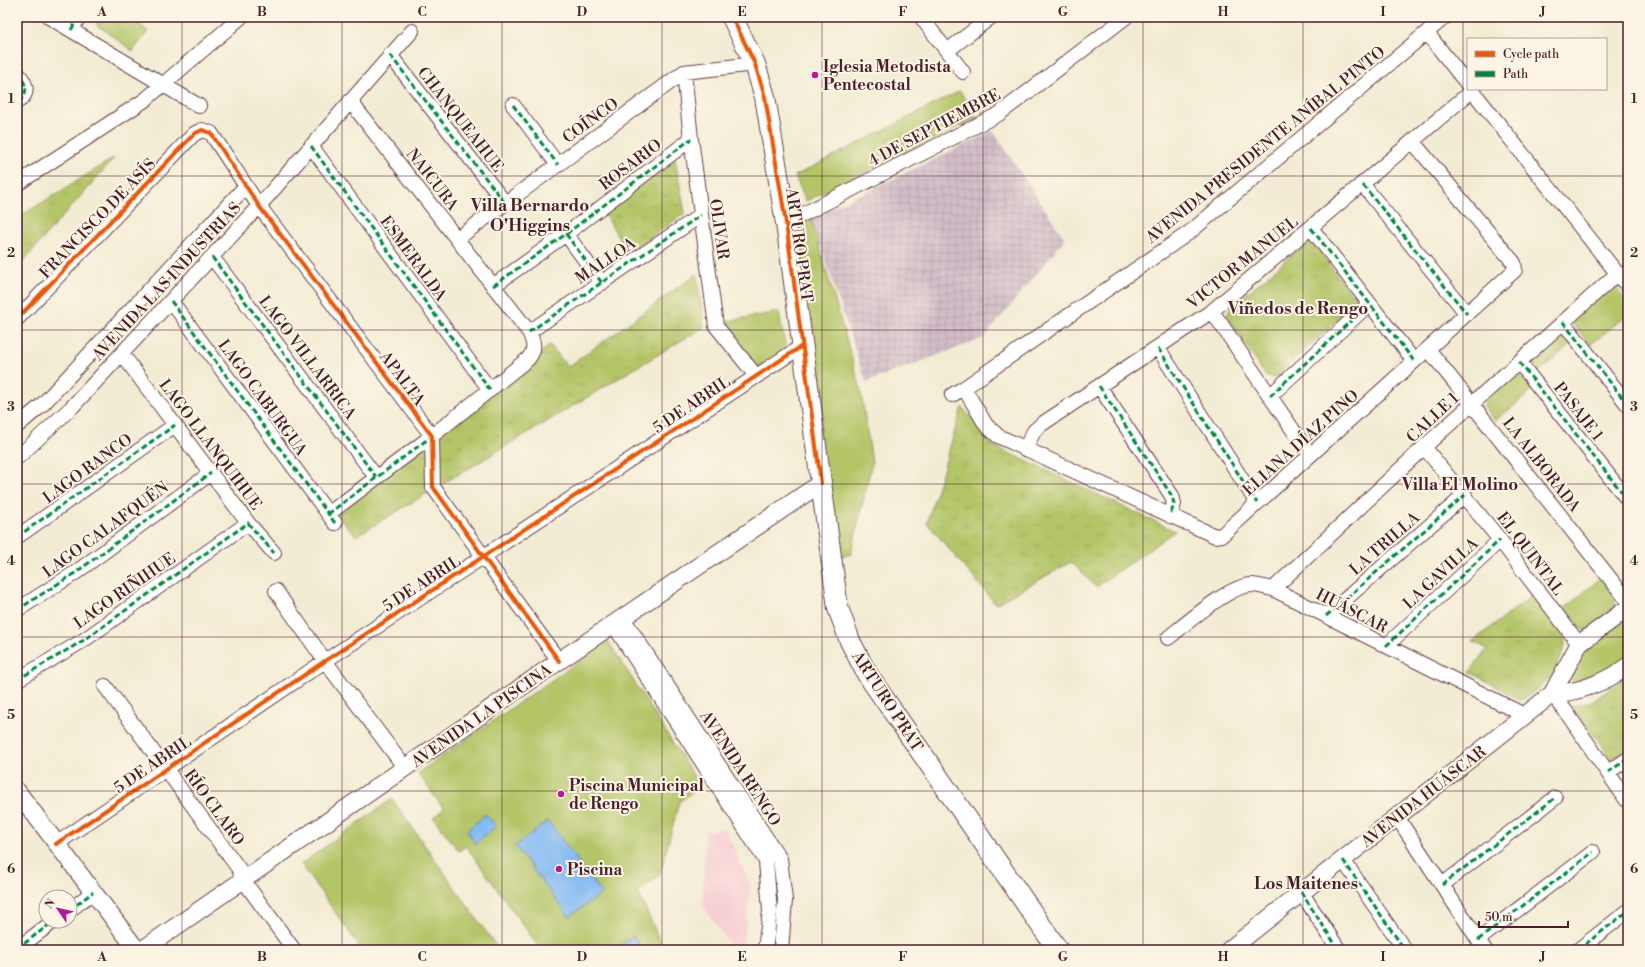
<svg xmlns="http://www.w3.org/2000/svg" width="1645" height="967" font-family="'Libre Bodoni',serif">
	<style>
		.built { fill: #f7cfd4 }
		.industrial { fill: url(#industrial-grid) }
		.grass { fill: #b4c568; stroke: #7f724a }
		.park { fill: url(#park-tufts); stroke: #7f724a }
		.water { fill: #82b9f2; stroke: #666c8e }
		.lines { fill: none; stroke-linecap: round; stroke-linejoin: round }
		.minor-casing { stroke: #633e44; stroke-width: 16 }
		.tertiary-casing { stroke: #633e44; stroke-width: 19 }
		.secondary-casing { stroke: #633e44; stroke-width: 22 }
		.minor { stroke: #fff; stroke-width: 14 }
		.tertiary { stroke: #fff; stroke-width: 17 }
		.secondary { stroke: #fff; stroke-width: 20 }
		.quiet { stroke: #00873e; stroke-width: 3; stroke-dasharray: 6 3; stroke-linecap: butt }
		.cycleway-casing { stroke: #fcf5e5; stroke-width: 6 }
		.cycleway { stroke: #e8590c; stroke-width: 4 }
		.grid { fill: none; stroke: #4a1f2b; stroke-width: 1; stroke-opacity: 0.55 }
		.poi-dot { fill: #b5179e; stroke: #fcf5e5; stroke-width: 1.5 }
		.labels { text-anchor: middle; stroke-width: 4; stroke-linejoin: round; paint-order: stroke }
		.poi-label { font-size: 16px; font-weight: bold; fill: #4a1f2b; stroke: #fcf5e5; text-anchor: start }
		.street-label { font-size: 16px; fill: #4a1f2b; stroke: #fcf5e5 }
		.neighbourhood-label { font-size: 17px; font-weight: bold; fill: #4a1f2b; stroke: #fcf5e5 }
		.neatline { fill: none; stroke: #4a1f2b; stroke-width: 1.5 }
		.grid-label { font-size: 13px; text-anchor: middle; font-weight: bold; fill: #4a1f2b }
	</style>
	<defs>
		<pattern id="industrial-grid" width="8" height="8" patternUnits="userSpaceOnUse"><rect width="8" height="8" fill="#d2bdc8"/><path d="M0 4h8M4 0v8" fill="none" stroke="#b6a2ac"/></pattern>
		<pattern id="park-tufts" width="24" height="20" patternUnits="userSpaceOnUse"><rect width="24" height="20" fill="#b4c568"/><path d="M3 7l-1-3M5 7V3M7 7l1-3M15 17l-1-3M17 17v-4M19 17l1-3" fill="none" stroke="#9ca95a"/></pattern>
	</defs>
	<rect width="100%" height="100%" fill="#fcf5e5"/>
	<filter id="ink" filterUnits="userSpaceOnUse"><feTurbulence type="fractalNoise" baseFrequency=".025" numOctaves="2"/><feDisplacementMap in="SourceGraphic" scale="8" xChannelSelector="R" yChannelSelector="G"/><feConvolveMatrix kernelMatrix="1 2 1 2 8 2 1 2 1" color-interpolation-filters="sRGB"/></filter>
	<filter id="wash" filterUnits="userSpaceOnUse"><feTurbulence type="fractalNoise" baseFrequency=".012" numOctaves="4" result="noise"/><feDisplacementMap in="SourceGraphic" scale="16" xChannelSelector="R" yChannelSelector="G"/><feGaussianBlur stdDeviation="0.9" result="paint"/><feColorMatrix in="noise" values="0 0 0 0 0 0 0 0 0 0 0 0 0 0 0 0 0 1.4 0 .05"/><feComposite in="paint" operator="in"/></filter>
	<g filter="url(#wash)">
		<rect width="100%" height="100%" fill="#f3ecd4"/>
		<path class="built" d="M 725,829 L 751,886 L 743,950 L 733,950 L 703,905 L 705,831 Z"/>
		<path class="industrial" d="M 993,131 L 1065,239 L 984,338 L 866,382 L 811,218 Z"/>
		<path class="grass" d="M 101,17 L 130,17 L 148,31 L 133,51 L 96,24 Z
			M 960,91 L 976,118 L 806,201 L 795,176 Z
			M 811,218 L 860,387 L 872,462 L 851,554 L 834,559 L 786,233 Z
			M 1612,287 L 1616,288 L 1628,304 L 1628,314 L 1590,345 L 1573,324 L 1574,318 Z
			M 779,312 L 786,351 L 748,374 L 717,323 Z
			M 1559,333 L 1562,333 L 1570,345 L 1537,373 L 1529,362 Z
			M 1517,371 L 1533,390 L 1495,421 L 1484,406 L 1485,401 Z
			M 1601,578 L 1616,598 L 1614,607 L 1587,629 L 1580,628 L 1565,608 Z
			M 1628,618 L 1628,657 C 1612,669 1592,685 1571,680 L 1570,675 C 1588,644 1600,638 1628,618 Z
			M 608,641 L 700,786 L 679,802 L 660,874 L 638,892 L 664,950 L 541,950 L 466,846 L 459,851 L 433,817 L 444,809 L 418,773 Z
			M 392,799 L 499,950 L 362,950 L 301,864 Z"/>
		<path class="park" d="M 674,154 L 685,213 L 628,253 L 605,214 Z
			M 114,158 L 17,268 L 17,218 Z
			M 1310,240 L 1358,302 L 1274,378 L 1265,375 L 1227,316 L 1230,308 Z
			M 697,274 L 704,327 L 356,536 L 337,515 L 550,345 L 568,367 Z
			M 962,407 L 994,446 L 1175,531 L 1096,587 L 1071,562 L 996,604 L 927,523 Z
			M 1532,596 L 1564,635 L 1565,645 L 1553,676 L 1524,699 L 1518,699 L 1470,672 L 1487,649 L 1473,641 Z
			M 1628,675 L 1628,747 L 1612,759 L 1571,706 L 1592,702 Z"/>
		<path class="water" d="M 486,814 L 496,826 L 475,844 L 467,830 Z
			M 548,821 L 602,893 L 569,917 L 515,846 Z
			M 633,936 L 643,950 L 613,950 Z"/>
	</g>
	<g filter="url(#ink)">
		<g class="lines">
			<defs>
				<path id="minor" d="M 49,17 L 199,106
					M 921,17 L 963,72
					M 71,30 L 79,17
					M 1427,33 L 1468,85
					M 947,51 L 991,17
					M 390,55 L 505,203
					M 684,72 L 691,139 L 716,326 L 756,376
					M 17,73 C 27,83 30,94 17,102
					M 1471,89 L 1628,287
					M 513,105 L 558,165
					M 311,146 L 490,390
					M 17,184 L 145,100 L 241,17
					M 1363,185 L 1467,314
					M 786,223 L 999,114 L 1126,17
					M 1311,228 L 1414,361
					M 566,234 L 602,283
					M 458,238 L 684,72 L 755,64
					M 212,257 L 376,477
					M 493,286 L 566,234 L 691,139
					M 171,301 L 335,523
					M 1212,311 L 1310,455
					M 17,319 L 194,134 L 202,130 L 211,133 L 259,206 L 432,436 L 433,487 L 559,661
					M 1563,322 L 1628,405
					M 529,332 L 701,215
					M 1158,348 L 1257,503
					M 1428,349 L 1628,601
					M 122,354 L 248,523 L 274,553
					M 1519,362 L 1628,500
					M 1099,386 L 1172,496 L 1174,504 L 1170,516
					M 964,388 L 1190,232 L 1445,17
					M 952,395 L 964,388 L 986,425 L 998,436 L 1215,536 L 1222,535 L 1515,270 L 1514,263 L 1413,142
					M 1270,396 L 1369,304
					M 17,426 L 42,405 L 246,186
					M 1424,447 L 1500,540 L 1579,644
					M 1025,449 L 1034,431 L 1042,424 L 1212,311 L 1474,89
					M 17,458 L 72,407 L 259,206 L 412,31
					M 328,514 L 432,436 L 528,359 C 536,349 534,343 529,332 L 350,101
					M 17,537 L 175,425
					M 1273,589 L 1424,447 L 1618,273
					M 276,591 L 325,661 L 405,768
					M 17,610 L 75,573 L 211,473
					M 1326,616 L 1465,495
					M 623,618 L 780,859 L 785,900 L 781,950
					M 613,624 L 766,861 L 770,911 L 765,950
					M 1168,638 C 1186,624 1229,585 1252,585 C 1258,585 1267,588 1273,589 L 1524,715
					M 1386,646 L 1500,540
					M 17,680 L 84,640 L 248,523
					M 105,686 L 239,869 L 243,880 L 294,950
					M 1552,694 L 1564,709 L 1628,802
					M 1608,772 L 1628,759
					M 1397,817 L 1485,950
					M 56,844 L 325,661 L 802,346
					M 1343,860 L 1405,950
					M 1442,885 L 1555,798
					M 1301,892 L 1339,950
					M 70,910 L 93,892
					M 1478,940 L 1593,852
					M 17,949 L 54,921
					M 1578,950 L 1628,911"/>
				<path id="tertiary" d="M 1552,694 L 1579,644 L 1628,608
					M 17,791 L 137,950
					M 142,950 L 559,661 L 821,483
					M 1229,950 L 1552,694 C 1581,692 1604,683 1628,666"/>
				<path id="secondary" d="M 732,17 L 755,64 L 765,97 L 786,223 L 838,608 L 850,641 L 867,674 L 1058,950"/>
			</defs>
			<use href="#minor" class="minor-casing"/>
			<use href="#tertiary" class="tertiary-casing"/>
			<use href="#secondary" class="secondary-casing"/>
			<use href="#minor" class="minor"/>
			<use href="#tertiary" class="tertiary"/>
			<use href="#secondary" class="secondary"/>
			<path class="quiet" d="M 71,30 L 79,17
				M 390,55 L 505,203
				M 17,73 C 27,83 30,94 17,102
				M 513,105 L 558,165
				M 311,146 L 490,390
				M 1363,185 L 1467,314
				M 1311,228 L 1414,361
				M 566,234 L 602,283
				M 212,257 L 376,477
				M 493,286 L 566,234 L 691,139
				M 171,301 L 335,523
				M 1563,322 L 1628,405
				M 529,332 L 701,215
				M 1158,348 L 1257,503
				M 1519,362 L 1628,500
				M 1099,386 L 1172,496 L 1174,504 L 1170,516
				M 1270,396 L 1369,304
				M 328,514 L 432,436
				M 17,537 L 175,425
				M 17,610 L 75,573 L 211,473
				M 1326,616 L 1465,495
				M 1386,646 L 1500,540
				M 17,680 L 84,640 L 248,523 L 274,553
				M 1608,772 L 1628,759
				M 1343,860 L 1405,950
				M 1442,885 L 1555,798
				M 1301,892 L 1339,950
				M 70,910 L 93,892
				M 1478,940 L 1593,852
				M 17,949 L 54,921
				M 1578,950 L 1628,911"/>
			<defs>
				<path id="cycleway" d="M 732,17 L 755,64 L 765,97 L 786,223 L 821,483
					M 17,319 L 194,134 L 202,130 L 211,133 L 259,206 L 432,436 L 433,487 L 559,661
					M 56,844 L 325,661 L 802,346"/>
			</defs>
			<use href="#cycleway" class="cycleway-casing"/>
			<use href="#cycleway" class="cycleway"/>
		</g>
	</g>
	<path class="grid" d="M 182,17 L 182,950M 342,17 L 342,950M 502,17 L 502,950M 662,17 L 662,950M 822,17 L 822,950M 983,17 L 983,950M 1143,17 L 1143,950M 1303,17 L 1303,950M 1463,17 L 1463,950M 17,176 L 1628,176M 17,330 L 1628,330M 17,484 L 1628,484M 17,637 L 1628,637M 17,791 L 1628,791"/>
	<g class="poi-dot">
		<circle cx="815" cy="75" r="4"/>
		<circle cx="561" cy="794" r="4"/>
		<circle cx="559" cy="869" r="4"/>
	</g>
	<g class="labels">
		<g class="poi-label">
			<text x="823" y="72">Iglesia Metodista<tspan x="823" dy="18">Pentecostal</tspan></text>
			<text x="569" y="791">Piscina Municipal<tspan x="569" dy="18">de Rengo</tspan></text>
			<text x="567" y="875">Piscina</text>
		</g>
		<g class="street-label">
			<text transform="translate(461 119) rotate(52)" y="6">CHANQUEAHUE</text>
			<text transform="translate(590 120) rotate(-36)" y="6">COÍNCO</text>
			<text transform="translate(934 127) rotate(-28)" y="6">4 DE SEPTIEMBRE</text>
			<text transform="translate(1265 144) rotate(-39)" y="6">AVENIDA PRESIDENTE ANÍBAL PINTO</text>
			<text transform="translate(630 164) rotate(-37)" y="6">ROSARIO</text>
			<text transform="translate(433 179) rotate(52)" y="6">NAICURA</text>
			<text transform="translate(97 218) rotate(-46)" y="6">FRANCISCO DE ASÍS</text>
			<text transform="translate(720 229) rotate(82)" y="6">OLIVAR</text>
			<text transform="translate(800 245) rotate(82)" y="6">ARTURO PRAT</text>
			<text transform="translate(414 258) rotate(54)" y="6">ESMERALDA</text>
			<text transform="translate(605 260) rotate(-34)" y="6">MALLOA</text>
			<text transform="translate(1242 262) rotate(-39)" y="6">VICTOR MANUEL</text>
			<text transform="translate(166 281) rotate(-47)" y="6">AVENIDA LAS INDUSTRIAS</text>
			<text transform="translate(308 357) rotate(53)" y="6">LAGO VILLARRICA</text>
			<text transform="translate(403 378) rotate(53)" y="6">APALTA</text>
			<text transform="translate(263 397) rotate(54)" y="6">LAGO CABURGUA</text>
			<text transform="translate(691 404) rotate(-34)" y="6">5 DE ABRIL</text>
			<text transform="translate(1579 411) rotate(52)" y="6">PASAJE 1</text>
			<text transform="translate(1432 417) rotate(-43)" y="6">CALLE 1</text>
			<text transform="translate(1300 442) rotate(-42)" y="6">ELIANA DÍAZ PINO</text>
			<text transform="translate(211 444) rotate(53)" y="6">LAGO LLANQUIHUE</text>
			<text transform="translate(1542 464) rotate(52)" y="6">LA ALBORADA</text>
			<text transform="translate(87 468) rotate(-36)" y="6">LAGO RANCO</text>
			<text transform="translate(105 529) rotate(-36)" y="6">LAGO CALAFQUÉN</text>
			<text transform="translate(1384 543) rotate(-41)" y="6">LA TRILLA</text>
			<text transform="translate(1531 553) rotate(53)" y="6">EL QUINTAL</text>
			<text transform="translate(1440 573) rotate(-43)" y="6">LA GAVILLA</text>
			<text transform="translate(421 583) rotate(-33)" y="6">5 DE ABRIL</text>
			<text transform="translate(124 590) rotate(-35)" y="6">LAGO RIÑIHUE</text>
			<text transform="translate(1352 610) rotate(27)" y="6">HUÁSCAR</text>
			<text transform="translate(888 701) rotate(57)" y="6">ARTURO PRAT</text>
			<text transform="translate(481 715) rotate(-35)" y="6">AVENIDA LA PISCINA</text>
			<text transform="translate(152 764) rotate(-34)" y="6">5 DE ABRIL</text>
			<text transform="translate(741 768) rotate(57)" y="6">AVENIDA RENGO</text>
			<text transform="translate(1423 796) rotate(-38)" y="6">AVENIDA HUÁSCAR</text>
			<text transform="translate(215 807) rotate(54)" y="6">RÍO CLARO</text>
		</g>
		<g class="neighbourhood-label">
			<text x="530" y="211">Villa Bernardo<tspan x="530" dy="20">O'Higgins</tspan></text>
			<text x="1298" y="314">Viñedos de Rengo</text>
			<text x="1460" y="490">Villa El Molino</text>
			<text x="1306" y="889">Los Maitenes</text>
		</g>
	</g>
	<rect width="1645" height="967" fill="none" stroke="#fcf5e5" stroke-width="44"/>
	<rect x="1467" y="38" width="140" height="52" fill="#fcf5e5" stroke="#b59f9b"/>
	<rect x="1475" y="51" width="20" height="6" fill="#e8590c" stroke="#b59f9b"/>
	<text x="1503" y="58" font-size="12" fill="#4a1f2b">Cycle path</text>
	<rect x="1475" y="71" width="20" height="6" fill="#00873e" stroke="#b59f9b"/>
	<text x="1503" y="78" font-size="12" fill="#4a1f2b">Path</text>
	<g transform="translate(58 909) rotate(304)"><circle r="19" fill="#fcf5e5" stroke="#b59f9b"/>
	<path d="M0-3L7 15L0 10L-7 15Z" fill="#b5179e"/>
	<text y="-6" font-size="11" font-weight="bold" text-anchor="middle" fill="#4a1f2b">N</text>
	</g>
	<path d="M1479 921v6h89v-6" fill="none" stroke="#4a1f2b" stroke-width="2"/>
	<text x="1485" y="921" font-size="12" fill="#4a1f2b" stroke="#fcf5e5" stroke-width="3" paint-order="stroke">50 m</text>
	<rect x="22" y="22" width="1601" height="923" class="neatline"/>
	<g class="grid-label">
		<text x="102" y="16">A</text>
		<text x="262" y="16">B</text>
		<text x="422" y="16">C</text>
		<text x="582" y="16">D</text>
		<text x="742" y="16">E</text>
		<text x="903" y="16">F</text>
		<text x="1063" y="16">G</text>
		<text x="1223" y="16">H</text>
		<text x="1383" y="16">I</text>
		<text x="1543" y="16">J</text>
		<text x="11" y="103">1</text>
		<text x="1634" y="103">1</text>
		<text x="11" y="257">2</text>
		<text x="1634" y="257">2</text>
		<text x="11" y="411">3</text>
		<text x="1634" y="411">3</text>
		<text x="11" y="565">4</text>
		<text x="1634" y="565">4</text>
		<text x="11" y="719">5</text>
		<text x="1634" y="719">5</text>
		<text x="11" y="873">6</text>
		<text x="1634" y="873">6</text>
		<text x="102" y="961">A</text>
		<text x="262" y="961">B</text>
		<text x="422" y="961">C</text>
		<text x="582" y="961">D</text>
		<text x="742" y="961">E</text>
		<text x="903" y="961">F</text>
		<text x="1063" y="961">G</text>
		<text x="1223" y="961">H</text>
		<text x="1383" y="961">I</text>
		<text x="1543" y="961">J</text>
	</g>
</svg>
